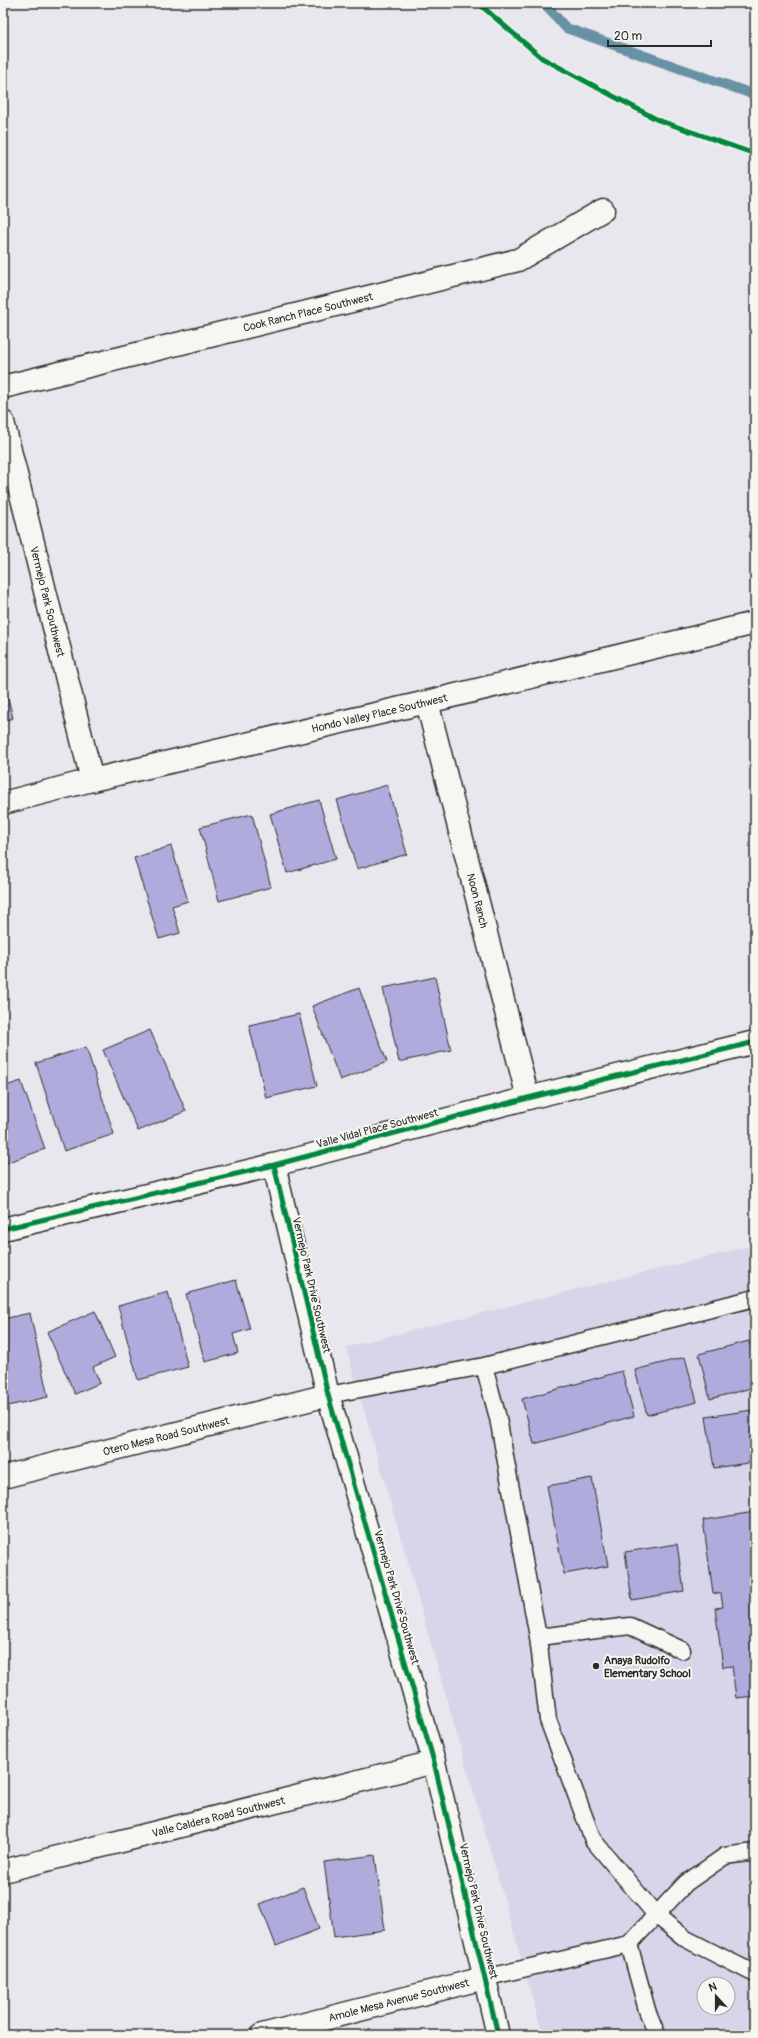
<svg xmlns="http://www.w3.org/2000/svg" width="758" height="2038" font-family="Pangolin,sans-serif">
	<style>
		.built { fill: #d7d5e9; fill-rule: evenodd }
		.lines { fill: none; stroke-linecap: round; stroke-linejoin: round }
		.stream { stroke: #6891a3; stroke-width: 10 }
		.building { fill: #afabdc; stroke: #2b2b2b }
		.lane-casing { stroke: #2b2b2b; stroke-width: 19 }
		.street-casing { stroke: #2b2b2b; stroke-width: 25 }
		.secondary-casing { stroke: #2b2b2b; stroke-width: 25 }
		.lane { stroke: #f6f6f2; stroke-width: 16 }
		.street { stroke: #f6f6f2; stroke-width: 22 }
		.secondary { stroke: #f6f6f2; stroke-width: 22 }
		.cycleway-casing { stroke: #f6f6f2; stroke-width: 8 }
		.cycleway { stroke: #00873e; stroke-width: 5 }
		.poi-dot { fill: #2b2b2b; stroke: #f6f6f2; stroke-width: 1.5 }
		.labels { text-anchor: middle; stroke-width: 4; stroke-linejoin: round; paint-order: stroke }
		.street-label { font-size: 11px; fill: #2b2b2b; stroke: #f6f6f2 }
		.poi-label { font-size: 11px; font-weight: bold; fill: #2b2b2b; stroke: #f6f6f2; text-anchor: start }
	</style>
	<rect width="100%" height="100%" fill="#e8e7ee"/>
	<filter id="ink" filterUnits="userSpaceOnUse"><feTurbulence type="fractalNoise" baseFrequency=".025" numOctaves="2"/><feDisplacementMap in="SourceGraphic" scale="8" xChannelSelector="R" yChannelSelector="G"/><feConvolveMatrix kernelMatrix="1 2 1 2 8 2 1 2 1" color-interpolation-filters="sRGB"/></filter>
	<g filter="url(#ink)">
		<path class="built" d="M 755,1245 L 755,2035 L 543,2035 L 346,1347 ZM 704,1984 L 728,1984 L 728,2008 L 704,2008 Z"/>
		<g class="lines">
			<path class="stream" d="M 544,3 L 566,28 L 755,95"/>
		</g>
		<path class="building" d="M 3,678 L 13,718 L 3,721 Z
			M 387,785 L 407,854 L 357,869 L 337,800 Z
			M 319,800 L 336,859 L 287,873 L 270,814 Z
			M 252,814 L 271,887 L 219,901 L 200,827 Z
			M 171,846 L 188,901 L 172,906 L 180,933 L 159,939 L 134,858 Z
			M 435,977 L 451,1050 L 399,1062 L 383,988 Z
			M 359,988 L 387,1062 L 340,1080 L 312,1006 Z
			M 299,1014 L 317,1086 L 266,1098 L 249,1025 Z
			M 150,1030 L 186,1111 L 138,1131 L 103,1050 Z
			M 86,1047 L 114,1134 L 64,1151 L 36,1063 Z
			M 21,1081 L 45,1149 L 3,1164 L 3,1087 Z
			M 236,1280 L 250,1329 L 233,1334 L 238,1353 L 205,1362 L 186,1294 Z
			M 168,1292 L 188,1367 L 138,1380 L 118,1306 Z
			M 95,1311 L 115,1357 L 93,1367 L 100,1383 L 75,1394 L 47,1332 Z
			M 30,1313 L 48,1397 L 3,1407 L 3,1319 Z
			M 749,1341 L 755,1364 L 755,1387 L 710,1399 L 699,1354 Z
			M 685,1357 L 697,1402 L 647,1415 L 635,1370 Z
			M 622,1371 L 634,1416 L 534,1444 L 522,1399 Z
			M 752,1410 L 755,1432 L 755,1462 L 714,1468 L 706,1417 Z
			M 592,1478 L 608,1566 L 564,1574 L 547,1486 Z
			M 755,1512 L 755,1696 L 736,1698 L 732,1666 L 723,1667 L 715,1608 L 723,1607 L 721,1594 L 713,1593 L 703,1520 Z
			M 677,1544 L 684,1591 L 632,1600 L 625,1552 Z
			M 375,1855 L 385,1930 L 334,1937 L 324,1862 Z
			M 303,1887 L 319,1929 L 276,1946 L 260,1904 Z"/>
		<g class="lines">
			<defs>
				<path id="lane" d="M 484,1366 L 755,1298
					M 328,1395 L 484,1366 L 498,1418 L 538,1637 L 548,1720 L 593,1840 L 656,1915 L 629,1944 L 647,2010 L 657,2035
					M 538,1637 L 630,1626 L 682,1650
					M 755,1852 L 725,1856 L 686,1883 L 656,1915 L 686,1939 L 755,1974
					M 484,1978 L 629,1944"/>
				<g id="street">
					<path id="s1" d="M 3,387 L 518,260 L 603,210"/>
					<path id="s2" d="M 3,422 L 92,780"/>
					<path id="s3" d="M 427,702 L 528,1098"/>
					<path id="s4" d="M 3,803 L 92,780 L 427,702 L 755,623"/>
					<path d="M 274,1165 L 328,1395 L 434,1762 L 498,2035"/>
					<path d="M 3,1229 L 274,1165 L 528,1098 L 755,1042"/>
					<path id="s5" d="M 3,1477 L 328,1395"/>
					<path id="s6" d="M 3,1871 L 434,1762"/>
				</g>
				<g id="secondary">
					<path id="s7" d="M 262,2035 L 484,1978"/>
				</g>
			</defs>
			<use href="#lane" class="lane-casing"/>
			<use href="#street" class="street-casing"/>
			<use href="#secondary" class="secondary-casing"/>
			<use href="#lane" class="lane"/>
			<use href="#street" class="street"/>
			<use href="#secondary" class="secondary"/>
			<defs>
				<path id="cycleway" d="M 478,3 L 542,58 L 658,120 L 755,154
					M 274,1165 L 328,1395 L 434,1762 L 498,2035
					M 3,1229 L 274,1165 L 528,1098 L 755,1042"/>
			</defs>
			<use href="#cycleway" class="cycleway-casing"/>
			<use href="#cycleway" class="cycleway"/>
		</g>
	</g>
	<circle class="poi-dot" cx="596" cy="1666" r="4"/>
	<g class="labels">
		<g class="street-label">
			<text dy="4" stroke="none"><textPath href="#s1" startOffset="314">Cook Ranch Place Southwest</textPath></text>
			<text dy="4" stroke="none"><textPath href="#s2" startOffset="185">Vermejo Park Southwest</textPath></text>
			<text dy="4" stroke="none"><textPath href="#s4" startOffset="387">Hondo Valley Place Southwest</textPath></text>
			<text dy="4" stroke="none"><textPath href="#s3" startOffset="205">Noon Ranch</textPath></text>
			<text transform="translate(377 1128) rotate(-15)" y="4">Valle Vidal Place Southwest</text>
			<text transform="translate(312 1285) rotate(77)" y="4">Vermejo Park Drive Southwest</text>
			<text dy="4" stroke="none"><textPath href="#s5" startOffset="168">Otero Mesa Road Southwest</textPath></text>
			<text transform="translate(397 1597) rotate(74)" y="4">Vermejo Park Drive Southwest</text>
			<text dy="4" stroke="none"><textPath href="#s6" startOffset="222">Valle Caldera Road Southwest</textPath></text>
			<text transform="translate(479 1911) rotate(77)" y="4">Vermejo Park Drive Southwest</text>
			<text dy="4" stroke="none"><textPath href="#s7" startOffset="141">Amole Mesa Avenue Southwest</textPath></text>
		</g>
		<g class="poi-label">
			<text x="604" y="1664">Anaya Rudolfo<tspan x="604" dy="13">Elementary School</tspan></text>
		</g>
	</g>
	<rect width="758" height="2038" fill="none" stroke="#f6f6f2" stroke-width="16"/>
	<rect x="8" y="8" width="742" height="2022" fill="none" stroke="#2b2b2b" stroke-width="1.5" filter="url(#ink)"/>
	<g transform="translate(716 1996) rotate(339)"><circle r="19" fill="#f6f6f2" stroke="#a5a5a2"/>
	<path d="M0-3L7 15L0 10L-7 15Z" fill="#2b2b2b"/>
	<text y="-6" font-size="11" font-weight="bold" text-anchor="middle" fill="#2b2b2b">N</text>
	</g>
	<path d="M608 40v6h103v-6" fill="none" stroke="#2b2b2b" stroke-width="2"/>
	<text x="614" y="40" font-size="12" fill="#2b2b2b" stroke="#f6f6f2" stroke-width="3" paint-order="stroke">20 m</text>
</svg>
